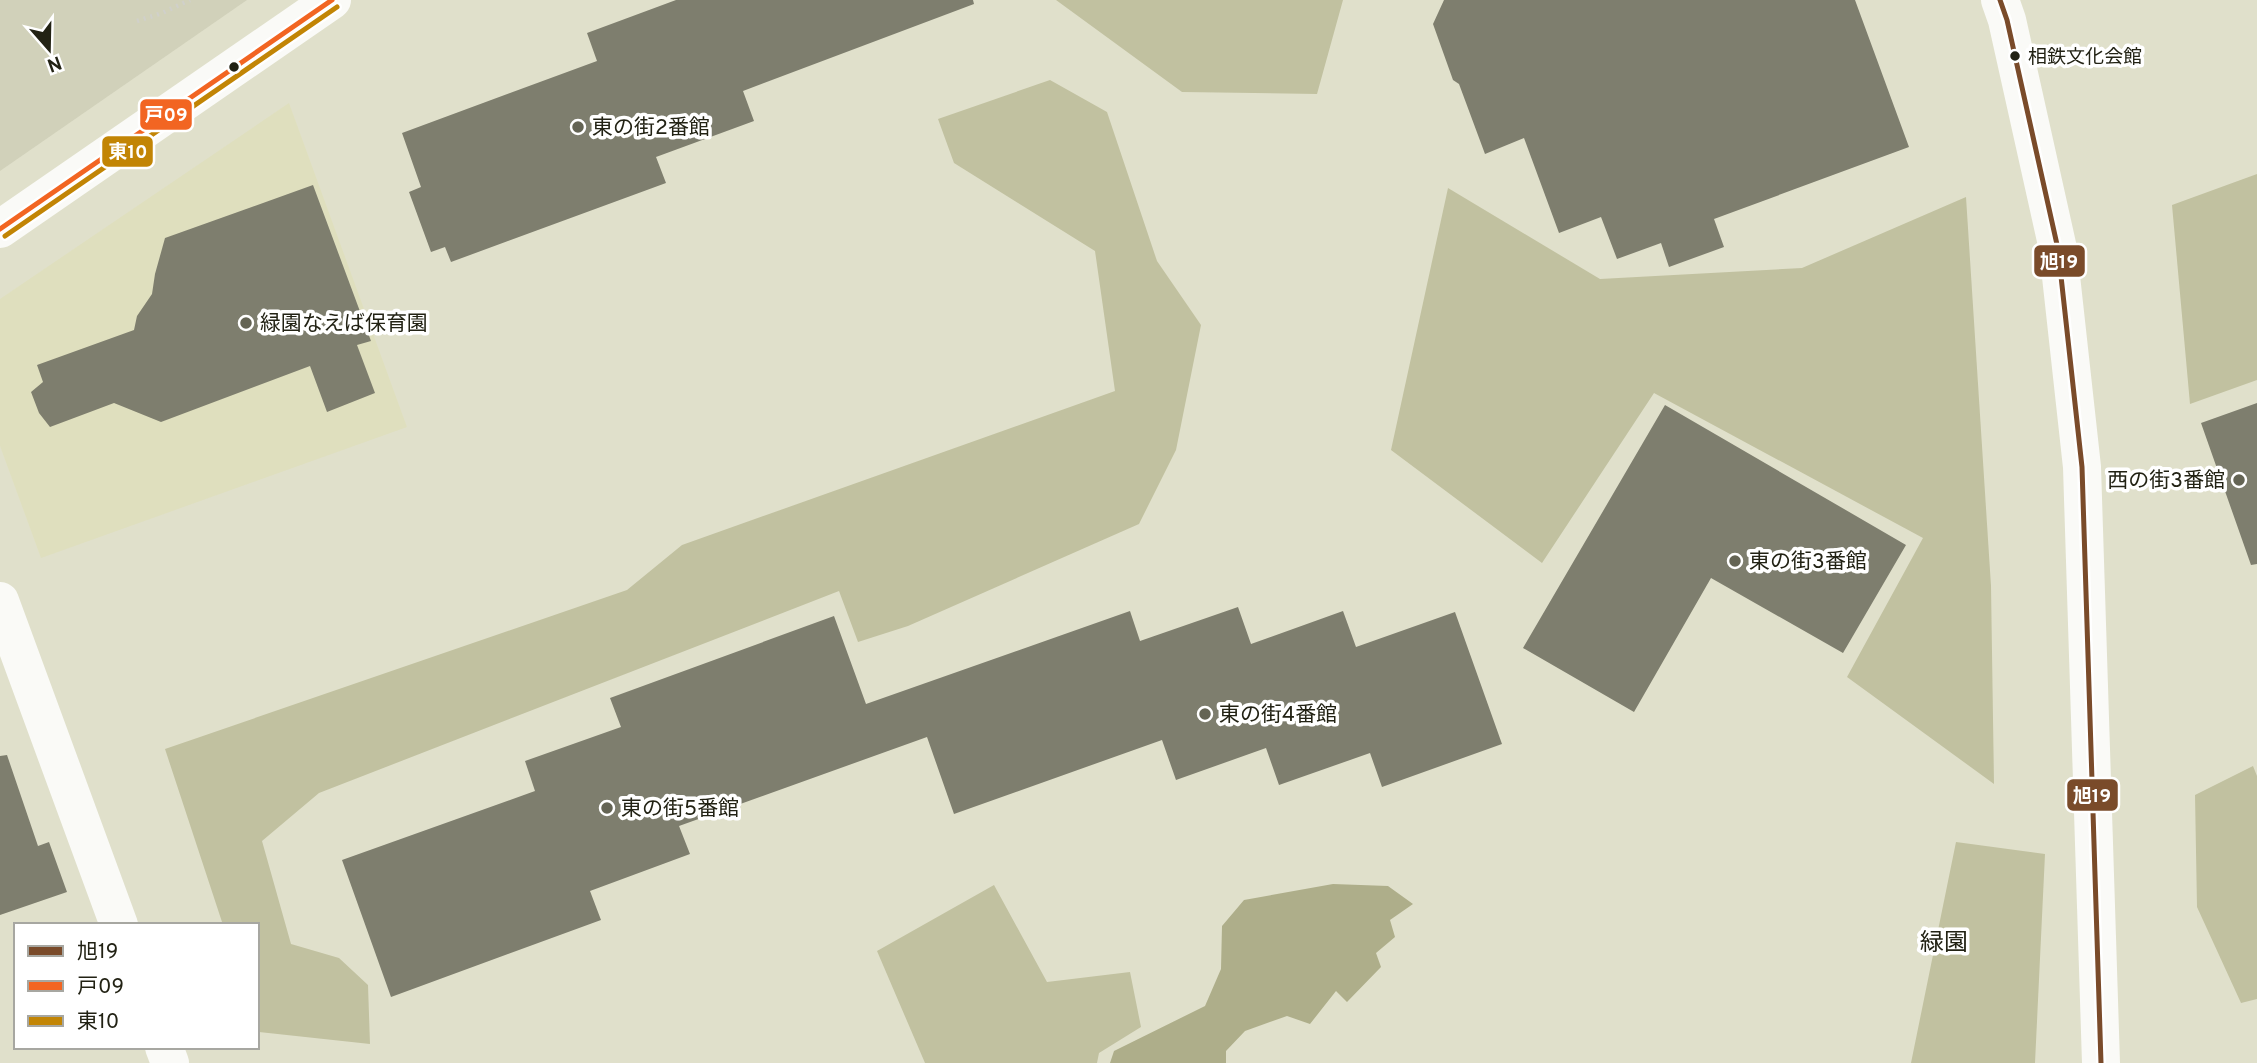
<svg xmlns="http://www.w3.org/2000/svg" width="2257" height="1063" font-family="Overpass,'Noto Sans JP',sans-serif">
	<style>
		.built { fill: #dfdfbe }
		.green { fill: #d1d1ba }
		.forest { fill: #c1c1a0 }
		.water { fill: #aeae8a }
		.building { fill: #7e7e6e }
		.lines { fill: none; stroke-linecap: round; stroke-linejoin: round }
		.path { stroke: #d0d0ca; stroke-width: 4.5; stroke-dasharray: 2 5; stroke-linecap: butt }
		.secondary { stroke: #fafaf7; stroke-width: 38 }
		.bus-1-casing { stroke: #fff; stroke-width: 10 }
		.bus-2-casing { stroke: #fff; stroke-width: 10 }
		.bus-3-casing { stroke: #fff; stroke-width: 10 }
		.bus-1 { stroke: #7a4b2a; stroke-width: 5 }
		.bus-2 { stroke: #f26522; stroke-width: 5 }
		.bus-3 { stroke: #c28505; stroke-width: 5 }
		.bus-dot { fill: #222214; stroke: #fff; stroke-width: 2.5 }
		.poi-dot { fill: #646454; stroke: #fff; stroke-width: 2.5 }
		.labels { text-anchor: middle; stroke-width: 7; stroke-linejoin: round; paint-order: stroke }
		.bus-label { font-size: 19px; fill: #222214; stroke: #fff; text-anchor: start }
		.poi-label { font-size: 21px; fill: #222214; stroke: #fff; text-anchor: start }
		.quarter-label { font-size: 24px; fill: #222214; stroke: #fff }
		.line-badge { stroke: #fff; stroke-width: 2.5 }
		.badge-label { font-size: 19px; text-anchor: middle; font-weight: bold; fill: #fff }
	</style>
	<rect width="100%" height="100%" fill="#e0e0cb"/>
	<path class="built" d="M 289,103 L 407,427 L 41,558 L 0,446 L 0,299 Z"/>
	<path class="green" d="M 0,0 L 247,0 L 0,171 Z"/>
	<path class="forest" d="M 1056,0 L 1343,0 L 1317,94 L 1182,92 Z
		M 1050,80 L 1107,112 L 1157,261 L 1201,325 L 1176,450 L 1139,524 L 908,626 L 858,642 L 839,591 L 319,793 L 262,841 L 291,944 L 339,958 L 368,985 L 370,1044 L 259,1032 L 257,1026 L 257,925 L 223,925 L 165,749 L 627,590 L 682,545 L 1115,391 L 1095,251 L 954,163 L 938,119 Z
		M 2257,174 L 2257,380 L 2190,404 L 2172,205 Z
		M 1448,188 L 1600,279 L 1802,268 L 1966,197 L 1991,586 L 1994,784 L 1847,677 L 1923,538 L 1654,393 L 1542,563 L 1391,450 Z
		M 2253,766 L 2257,776 L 2257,999 L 2241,1003 L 2197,907 L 2195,795 Z
		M 1956,842 L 2045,854 L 2035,1063 L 1911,1063 Z
		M 994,885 L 1047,982 L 1130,972 L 1141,1027 L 1099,1053 L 1097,1063 L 925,1063 L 877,951 Z"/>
	<path class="water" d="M 1333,884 L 1388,886 L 1413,904 L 1390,920 L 1395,937 L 1376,953 L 1381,967 L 1347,1002 L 1336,991 L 1310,1024 L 1287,1016 L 1245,1031 L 1226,1051 L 1226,1063 L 1110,1063 L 1114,1051 L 1205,1006 L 1221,969 L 1222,926 L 1244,900 Z"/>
	<path class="building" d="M 676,0 L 973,0 L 974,4 L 743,91 L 754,121 L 656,157 L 666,183 L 451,262 L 445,247 L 431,252 L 409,192 L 421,187 L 402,133 L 597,61 L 587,33 Z
		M 1444,0 L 1855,0 L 1909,147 L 1714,219 L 1724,247 L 1669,267 L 1661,243 L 1617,259 L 1601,217 L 1559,233 L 1524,138 L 1485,154 L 1459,84 L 1453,80 L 1433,24 Z
		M 313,185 L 371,341 L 357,345 L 375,393 L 327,412 L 310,366 L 161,422 L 114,403 L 50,427 L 39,413 L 31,392 L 43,382 L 37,365 L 134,330 L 137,316 L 152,294 L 155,274 L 165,238 Z
		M 2257,403 L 2257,564 L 2251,565 L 2201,423 Z
		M 1665,405 L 1906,545 L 1843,653 L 1711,578 L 1634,712 L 1523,648 Z
		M 1238,607 L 1251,644 L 1343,611 L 1356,647 L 1455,612 L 1502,744 L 1382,787 L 1370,753 L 1279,785 L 1266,748 L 1176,780 L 1162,740 L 954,814 L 927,737 L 679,826 L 690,854 L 590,891 L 601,920 L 391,997 L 342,860 L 535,791 L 525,761 L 621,727 L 610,698 L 834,616 L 866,704 L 1130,611 L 1140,641 Z
		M 7,755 L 38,846 L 49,842 L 67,892 L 0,915 L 0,756 Z"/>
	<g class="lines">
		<path class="path" d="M 137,21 L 162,13 L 190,0"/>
		<path class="secondary" d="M 2000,0 L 2007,20 L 2058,249 L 2082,467 L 2101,1063
			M 0,229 L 332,0
			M 0,601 L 119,925
			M 164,1047 L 170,1063"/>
		<defs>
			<path id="bus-1" d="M 2000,0 L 2007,20 L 2058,249 L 2082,467 L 2101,1063"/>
			<path id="bus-2" d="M 0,229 L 332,0"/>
			<path id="bus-3" d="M 5,236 L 337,7"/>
		</defs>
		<use href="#bus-1" class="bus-1-casing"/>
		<use href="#bus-2" class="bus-2-casing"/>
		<use href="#bus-3" class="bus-3-casing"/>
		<use href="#bus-1" class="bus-1"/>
		<use href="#bus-2" class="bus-2"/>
		<use href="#bus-3" class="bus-3"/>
	</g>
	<g class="bus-dot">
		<circle cx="2015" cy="56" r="6"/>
		<circle cx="234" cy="67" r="6"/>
	</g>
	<g class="poi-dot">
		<circle cx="578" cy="127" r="7"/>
		<circle cx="246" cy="323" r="7"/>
		<circle cx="2239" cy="480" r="7"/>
		<circle cx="1735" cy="561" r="7"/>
		<circle cx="1205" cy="714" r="7"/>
		<circle cx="607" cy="808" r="7"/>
	</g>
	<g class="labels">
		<g class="bus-label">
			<text x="2028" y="63">相鉄文化会館</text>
		</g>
		<g class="poi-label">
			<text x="592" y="134">東の街2番館</text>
			<text x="260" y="330">緑園なえば保育園</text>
			<text x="2225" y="487" text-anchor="end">西の街3番館</text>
			<text x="1749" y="568">東の街3番館</text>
			<text x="1219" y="721">東の街4番館</text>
			<text x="621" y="815">東の街5番館</text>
		</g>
		<g class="quarter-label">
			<text x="1944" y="950">緑園</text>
		</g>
	</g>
	<g class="line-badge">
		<rect x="139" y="98" width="54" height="33" rx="7" fill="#f26522"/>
		<rect x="101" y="135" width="53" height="33" rx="7" fill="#c28505"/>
		<rect x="2033" y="244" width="53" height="34" rx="7" fill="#7a4b2a"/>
		<rect x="2066" y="778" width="53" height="34" rx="7" fill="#7a4b2a"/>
	</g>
	<g class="badge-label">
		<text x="166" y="121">戸09</text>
		<text x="128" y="158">東10</text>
		<text x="2059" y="268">旭19</text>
		<text x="2092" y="802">旭19</text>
	</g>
	<rect x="14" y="923" width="245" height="126" fill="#ffffff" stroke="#a7a7a1" stroke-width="2"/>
	<rect x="28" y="946" width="35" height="10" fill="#7a4b2a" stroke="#a7a7a1" stroke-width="2"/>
	<text x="77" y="958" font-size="21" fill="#222214">旭19</text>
	<rect x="28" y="981" width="35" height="10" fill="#f26522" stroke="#a7a7a1" stroke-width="2"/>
	<text x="77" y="993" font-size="21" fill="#222214">戸09</text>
	<rect x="28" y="1016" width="35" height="10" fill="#c28505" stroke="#a7a7a1" stroke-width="2"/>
	<text x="77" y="1028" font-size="21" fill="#222214">東10</text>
	<g transform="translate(49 49) rotate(160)" stroke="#ffffff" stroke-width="5" paint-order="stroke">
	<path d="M0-5L12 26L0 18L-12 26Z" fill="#222214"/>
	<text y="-10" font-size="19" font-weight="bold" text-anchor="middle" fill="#222214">N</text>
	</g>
</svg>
